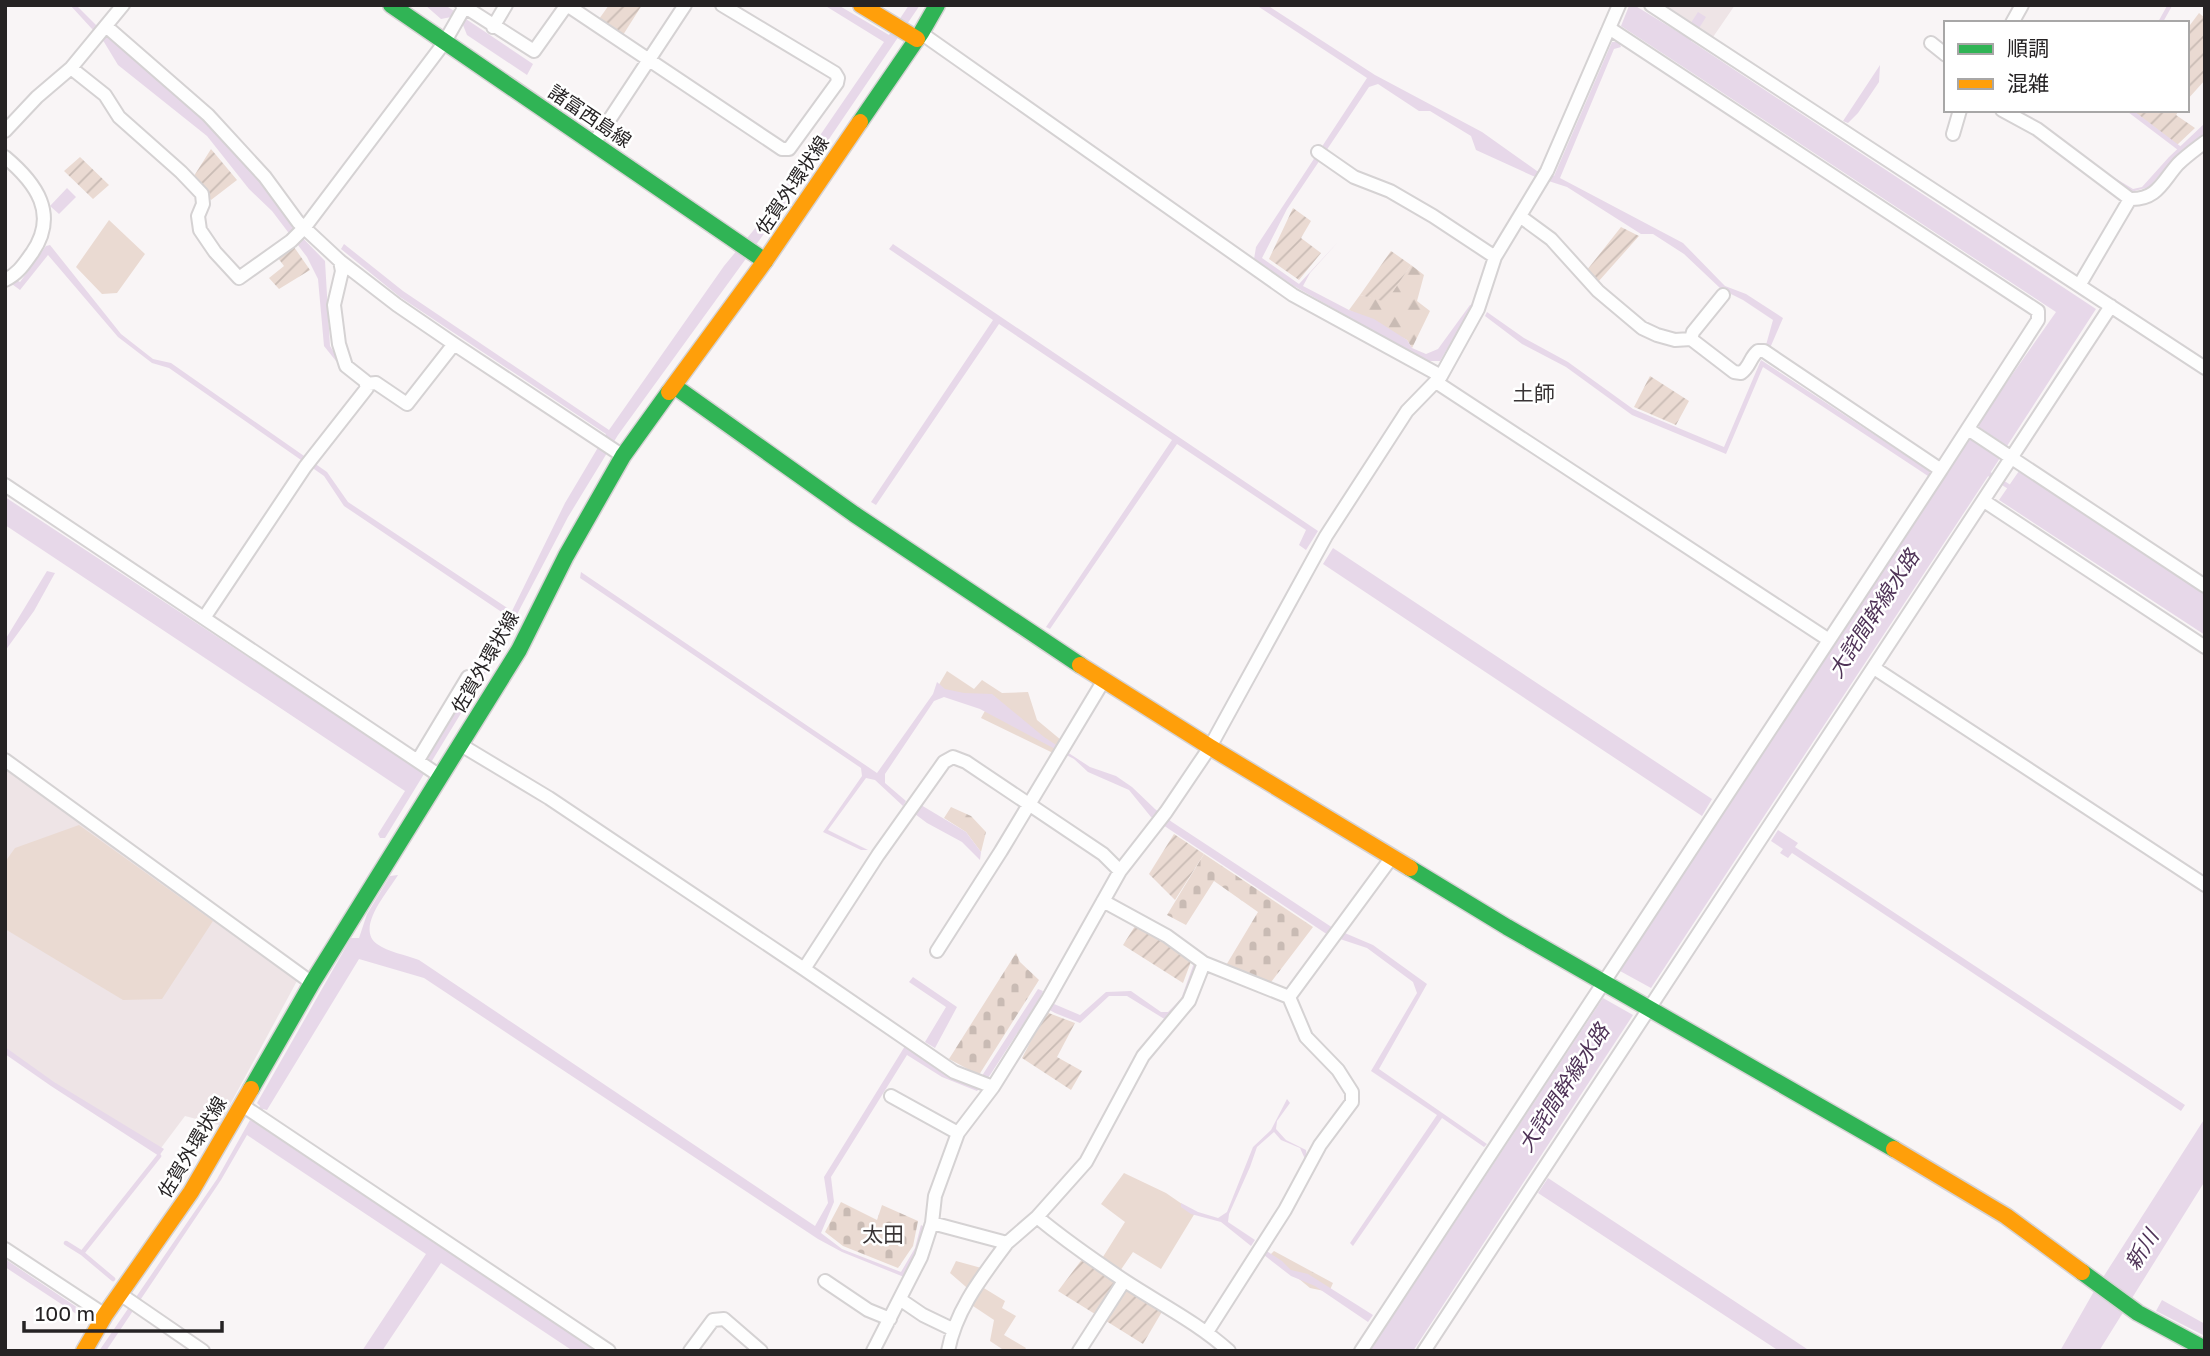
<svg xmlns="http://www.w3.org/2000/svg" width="2210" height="1356" font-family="'Golos Text','Noto Sans JP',sans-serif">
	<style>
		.built { fill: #eee4e6 }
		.green { fill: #eadad2 }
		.forest { fill: url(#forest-firs) }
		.cemetery { fill: url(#cemetery-stones) }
		.garden { fill: url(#garden-furrows) }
		.water { fill: #e7d8e9 }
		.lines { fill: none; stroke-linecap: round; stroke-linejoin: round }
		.stream { stroke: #e7d8e9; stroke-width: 4.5 }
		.street-casing { stroke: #d5d2d3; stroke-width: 16 }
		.fast-casing { stroke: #d5d2d3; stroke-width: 19 }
		.slow-casing { stroke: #d5d2d3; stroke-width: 19 }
		.street { stroke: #fefefe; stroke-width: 12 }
		.fast { stroke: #30b455; stroke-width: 16 }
		.slow { stroke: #ff9f0a; stroke-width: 16 }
		.labels { text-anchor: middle; stroke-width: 5; stroke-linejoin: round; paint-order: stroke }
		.street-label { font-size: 19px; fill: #262324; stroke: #fff }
		.neighbourhood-label { font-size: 21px; fill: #393435; stroke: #fff }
		.water-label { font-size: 21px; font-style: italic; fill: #4f3357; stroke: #fff }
	</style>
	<defs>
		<pattern id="forest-firs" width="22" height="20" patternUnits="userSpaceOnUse" patternTransform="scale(1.75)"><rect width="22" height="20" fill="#eadad2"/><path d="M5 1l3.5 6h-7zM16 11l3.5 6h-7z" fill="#c9bbb4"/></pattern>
		<pattern id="cemetery-stones" width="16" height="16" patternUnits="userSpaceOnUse" patternTransform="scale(1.75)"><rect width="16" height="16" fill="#eadad2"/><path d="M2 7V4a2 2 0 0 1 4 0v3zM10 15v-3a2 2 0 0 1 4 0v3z" fill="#c9bbb4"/></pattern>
		<pattern id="garden-furrows" width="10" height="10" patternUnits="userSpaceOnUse" patternTransform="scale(1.75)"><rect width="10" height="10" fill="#eadad2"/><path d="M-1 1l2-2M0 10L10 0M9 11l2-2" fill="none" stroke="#c9bbb4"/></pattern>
	</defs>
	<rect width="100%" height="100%" fill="#f9f5f6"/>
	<path class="built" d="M 1661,5 L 1735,5 L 1711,40 Z
		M 5,769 L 297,981 L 219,1125 L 185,1116 L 158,1152 L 5,1050 Z"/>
	<path class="green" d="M 109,220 L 145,254 L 117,293 L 102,294 L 76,267 Z
		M 947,671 L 974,689 L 982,680 L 1002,693 L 1028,692 L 1037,720 L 1061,740 L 1053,753 L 981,718 L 986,709 L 937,688 Z
		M 79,825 L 213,921 L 162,999 L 123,1000 L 5,929 L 5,862 L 15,848 Z
		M 1124,1173 L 1166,1193 L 1195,1213 L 1161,1269 L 1133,1252 L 1120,1271 L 1101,1260 L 1125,1222 L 1101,1204 Z
		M 956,1261 L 985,1269 L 974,1282 L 1005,1301 L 1002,1308 L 1016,1316 L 1004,1335 L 1026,1348 L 1024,1351 L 1005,1351 L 990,1341 L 994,1320 L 970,1304 L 973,1293 L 950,1273 Z"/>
	<path class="forest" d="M 1411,265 L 1424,275 L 1417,301 L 1430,311 L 1412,348 L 1407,340 L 1349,310 L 1360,295 L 1386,301 Z
		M 951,807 L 971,816 L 986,832 L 981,852 L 966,832 L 944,818 Z
		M 1274,1251 L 1333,1283 L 1329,1292 L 1310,1288 L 1270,1255 Z"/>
	<path class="cemetery" d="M 1204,854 L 1313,927 L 1268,986 L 1225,967 L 1258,912 L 1214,881 L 1186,925 L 1167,915 Z
		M 1016,953 L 1020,962 L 1039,980 L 979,1075 L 949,1059 Z
		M 841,1202 L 877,1220 L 882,1205 L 918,1221 L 913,1246 L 898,1268 L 843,1246 L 825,1232 Z"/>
	<path class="garden" d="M 609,5 L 642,5 L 623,35 L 599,19 Z
		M 2199,13 L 2205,18 L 2205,80 L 2187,100 L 2187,29 Z
		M 2132,110 L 2179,110 L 2176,115 L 2195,128 L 2177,145 Z
		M 211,149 L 237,180 L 211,200 L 194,176 Z
		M 80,157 L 109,185 L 93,199 L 64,171 Z
		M 1293,208 L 1311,221 L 1301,238 L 1321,253 L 1299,280 L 1269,259 Z
		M 1621,227 L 1639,236 L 1598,282 L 1587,270 Z
		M 294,247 L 310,270 L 279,289 L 269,278 L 284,266 L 278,258 Z
		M 1391,251 L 1411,265 L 1386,302 L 1360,295 Z
		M 1650,376 L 1689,401 L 1676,425 L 1634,407 Z
		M 1174,834 L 1204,854 L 1175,900 L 1149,874 Z
		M 1137,923 L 1192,959 L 1183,983 L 1123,945 Z
		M 1046,1012 L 1075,1023 L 1057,1057 L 1082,1071 L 1071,1090 L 1022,1058 Z
		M 1083,1258 L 1163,1310 L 1143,1344 L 1058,1291 Z"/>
	<path class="water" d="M 70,5 L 76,5 L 108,37 L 119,44 L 191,107 L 260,179 L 295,230 L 325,261 L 330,346 L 338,359 L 336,361 L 324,346 L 318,279 L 307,257 L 272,211 L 249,189 L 207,136 L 118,65 L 104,42 Z
		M 425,5 L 445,5 L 533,64 L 527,75 L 467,35 L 463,25 L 451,17 L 441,19 Z
		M 824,5 L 838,5 L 889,35 L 909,5 L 920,5 L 774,220 L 618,435 L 568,517 L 491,664 L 385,838 L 380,838 L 378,834 L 405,791 L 5,525 L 5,497 L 418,769 L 487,661 L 509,617 L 344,506 L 324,476 L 169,368 L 152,363 L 118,337 L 48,255 L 20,290 L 5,279 L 5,273 L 20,282 L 46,246 L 50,245 L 121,334 L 153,359 L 171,363 L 327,472 L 348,502 L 512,611 L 565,503 L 606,434 L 400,297 L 341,249 L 344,244 L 403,291 L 609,430 L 724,266 L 762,220 L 884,42 Z
		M 1256,5 L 1267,5 L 1375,75 L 1482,132 L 1537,171 L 1554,176 L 1612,42 L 1619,42 L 1621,47 L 1614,49 L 1560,178 L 1683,243 L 1725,286 L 1746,294 L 1783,318 L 1770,348 L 1766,345 L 1773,320 L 1743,300 L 1721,289 L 1684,254 L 1653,234 L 1641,234 L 1567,187 L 1533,176 L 1476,150 L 1471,136 L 1430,111 L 1419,111 L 1378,84 L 1369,87 L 1287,209 L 1262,258 L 1299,284 L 1338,242 L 1310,273 L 1303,286 L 1349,310 L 1374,319 L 1407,340 L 1412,348 L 1426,354 L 1438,349 L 1470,305 L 1474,304 L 1440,361 L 1426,361 L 1294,286 L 1254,259 L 1256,247 L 1367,78 Z
		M 1634,5 L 1683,35 L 1698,12 L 1706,17 L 1691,41 L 2096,309 L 2007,446 L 1979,427 L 1979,422 L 2056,312 L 1621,26 L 1629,6 Z
		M 1880,65 L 1879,82 L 1858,113 L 1848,123 L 1843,121 Z
		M 2205,123 L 2205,133 L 2179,153 L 2149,187 L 2131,192 L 2087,161 L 2133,189 L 2142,187 L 2169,157 Z
		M 67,188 L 76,197 L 59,214 L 50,206 Z
		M 893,244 L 1318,531 L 1306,550 L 1299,545 L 1306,530 L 1177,444 L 1050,629 L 1046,627 L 1172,440 L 999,324 L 876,505 L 871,502 L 993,320 L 889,249 Z
		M 1487,312 L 1524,338 L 1568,362 L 1633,409 L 1724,447 L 1761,360 L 1931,472 L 1928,476 L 1763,367 L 1726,454 L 1632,415 L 1566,367 L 1522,344 L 1485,316 Z
		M 1969,437 L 2000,458 L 1651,988 L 1620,971 Z
		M 2019,471 L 2205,594 L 2205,635 L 1999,500 Z
		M 1333,548 L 1712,799 L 1702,816 L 1323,564 Z
		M 47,571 L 55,573 L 34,611 L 5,651 L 5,640 Z
		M 581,572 L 877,773 L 933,694 L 937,682 L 945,689 L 964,693 L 992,694 L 1044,737 L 1090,767 L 1116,776 L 1132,787 L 1155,809 L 1172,822 L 1333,928 L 1373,945 L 1427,984 L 1379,1069 L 1487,1144 L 1484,1147 L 1442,1118 L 1353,1246 L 1350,1243 L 1437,1115 L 1371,1071 L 1417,993 L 1413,982 L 1367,948 L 1328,935 L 1151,817 L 1129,790 L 1088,772 L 1074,759 L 980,709 L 944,697 L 934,701 L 885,774 L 885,783 L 906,801 L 903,806 L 875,780 L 866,778 L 828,830 L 868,850 L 861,850 L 823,832 L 862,776 L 861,768 L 580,578 Z
		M 921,805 L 966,832 L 981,852 L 980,860 L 962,842 L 927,823 L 915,814 Z
		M 1778,830 L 1798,843 L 1795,847 L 2185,1105 L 2181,1111 L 1792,853 L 1788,858 L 1780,853 L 1783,849 L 1771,841 Z
		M 398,875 C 388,892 355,928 377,944 C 388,952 406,955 419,960 L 815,1226 L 828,1203 L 824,1177 L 905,1046 L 945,1073 L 976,1085 L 1038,989 L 1043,991 L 1040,998 L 1080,1015 L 1106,992 L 1131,991 L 1161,1012 L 1168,1012 L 1181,999 L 1194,963 L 1198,965 L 1184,1001 L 1166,1020 L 1127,996 L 1109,996 L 1080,1023 L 1055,1013 L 1037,1003 L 990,1075 L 977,1091 L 942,1077 L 907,1055 L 831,1177 L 834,1202 L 821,1233 L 842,1249 L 901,1272 L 915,1248 L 921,1225 L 924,1227 L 916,1252 L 904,1277 L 842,1252 L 818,1239 L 424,978 L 359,959 L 267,1110 L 263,1109 L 255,1123 L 597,1351 L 573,1351 L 441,1263 L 382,1351 L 362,1351 L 426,1254 L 247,1135 L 221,1180 L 106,1351 L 99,1351 L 217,1179 L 250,1120 L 252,1121 L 260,1106 L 257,1103 L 351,938 L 359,938 L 367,914 L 390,876 Z
		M 913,977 L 957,1007 L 935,1048 L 925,1042 L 946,1007 L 909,982 Z
		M 1603,998 L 1633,1015 L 1413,1351 L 1370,1351 Z
		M 5,1047 L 54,1082 L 164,1149 L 159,1156 L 51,1086 L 5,1054 Z
		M 1287,1099 L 1290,1103 L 1277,1121 L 1276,1129 L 1286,1140 L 1306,1150 L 1307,1157 L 1305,1159 L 1300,1148 L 1281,1140 L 1274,1132 L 1257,1147 L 1250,1167 L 1229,1214 L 1228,1222 L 1255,1240 L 1251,1246 L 1221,1222 L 1191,1214 L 1181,1207 L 1181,1203 L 1198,1212 L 1218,1218 L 1227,1212 L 1253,1147 L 1271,1130 Z
		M 2205,1118 L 2205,1181 L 2099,1351 L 2060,1351 L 2093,1293 Z
		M 1548,1178 L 1810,1351 L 1779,1351 L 1538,1193 Z
		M 1265,1250 L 1282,1261 L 1291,1270 L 1308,1274 L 1373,1315 L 1368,1322 L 1315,1286 L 1291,1276 L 1264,1255 Z
		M 5,1259 L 84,1312 L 81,1317 L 5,1267 Z
		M 2162,1300 L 2205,1324 L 2205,1336 L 2156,1311 Z"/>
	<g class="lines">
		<path class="stream" d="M 2160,23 L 2170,5
			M 2129,110 L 2179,148
			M 1986,472 L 2011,488
			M 66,1243 L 82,1253 L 159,1156
			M 82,1253 L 113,1279"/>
		<defs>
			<path id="street" d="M 123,5 L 71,68 L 105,95 L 119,117 L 181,172 L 202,194 L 203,204 L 198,216 L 200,230 L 215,252 L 239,278 L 291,241 L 305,227 L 444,43 L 464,8
				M 462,5 L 534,51 L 566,6
				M 567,5 L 782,149 L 789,149 L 837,83 L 838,78 L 835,73 L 722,5
				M 1651,5 L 2205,368
				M 2012,23 L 2022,5
				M 107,27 L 208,115 L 265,177 L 298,222 L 340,261 L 397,305 L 454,344 L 623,456
				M 493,27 L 506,5
				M 921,33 L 1293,295 L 1441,376
				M 1931,43 L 1946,55
				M 2002,110 L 2037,129 L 2130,199 C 2157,200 2162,182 2178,164 C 2186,156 2196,149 2205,142
				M 5,131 L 37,97 L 71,68
				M 1953,134 L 1960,110
				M 594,143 L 685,5
				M 1318,152 L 1354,177 L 1390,191 L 1433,216 L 1495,257
				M 5,157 C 36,183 59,214 32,253 C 24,264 18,274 5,280
				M 1521,217 L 1551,239 L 1598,291 L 1642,328 L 1657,335 L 1675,340 L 1691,339 L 1734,372 L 1741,373 C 1750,367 1750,357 1758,351 L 1764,351 L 1941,470 L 2038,320 L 2038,311 L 1609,28
				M 2080,284 L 2130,199
				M 1691,339 L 1693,332 L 1723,295
				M 1436,382 L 1829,640
				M 366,384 L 376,383 L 407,404 L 454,344
				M 1968,429 L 2205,586
				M 5,485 L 440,776
				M 1984,501 L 2205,647
				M 204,618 L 305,467 L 367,388 L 365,381 L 346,366 L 339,344 L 334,305 L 342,271 L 340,261
				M 1874,668 L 2205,885
				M 461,745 L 549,798 L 804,969 L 954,1072 L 993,1087
				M 5,760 L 312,983
				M 418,760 L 468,677
				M 1103,901 L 1167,936 L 1204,963 L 1289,997 L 1306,1037 L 1338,1070 L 1352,1092 L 1352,1102 L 1320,1145 L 1285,1210 L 1207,1332
				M 937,951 L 1001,851 L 1104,680
				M 804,969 L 878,855 L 944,762 L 953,757 L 966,762 L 1103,854 L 1120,871
				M 1289,997 L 1392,857
				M 891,1096 L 958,1133
				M 242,1105 L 609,1351
				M 1037,1217 C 1065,1240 1095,1261 1125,1281 C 1160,1304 1198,1323 1229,1351
				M 932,1223 L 1007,1243 L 1037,1217 L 1086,1162 L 1143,1056 L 1189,1001 L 1204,963
				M 5,1249 L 105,1315
				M 825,1281 L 868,1310 L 890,1319
				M 120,1294 L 203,1351
				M 901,1300 L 923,1315 L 952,1329
				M 690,1351 L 713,1320 L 724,1319 L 761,1351
				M 873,1351 L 921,1257 L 932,1223 L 935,1196 L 958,1133 L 993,1087 L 1048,999 L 1120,871 L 1166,812 L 1210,747 L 1326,536 L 1407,411 L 1441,376 L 1478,309 L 1495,257 L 1547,171 L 1619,5
				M 948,1351 C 956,1309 982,1277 1007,1243
				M 1079,1351 L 1124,1281
				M 1361,1351 L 1941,470
				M 1424,1351 L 2111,306"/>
			<path id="fast" d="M 391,5 L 765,261
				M 860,122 L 921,33 L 937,5
				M 674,386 L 854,514 L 1080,665
				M 1410,868 L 1507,927 L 1894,1149
				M 251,1089 L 312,983 L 519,650 L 566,556 L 623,456 L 669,392
				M 2082,1272 L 2138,1313 L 2205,1349"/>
			<path id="slow" d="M 861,5 L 917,39
				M 669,392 L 765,261 L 860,122
				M 1080,665 L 1210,747 L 1410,868
				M 1894,1149 L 2006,1216 L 2082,1272
				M 84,1351 L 105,1315 L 191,1192 L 251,1089"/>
		</defs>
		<use href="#street" class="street-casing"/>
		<use href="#fast" class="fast-casing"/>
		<use href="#slow" class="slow-casing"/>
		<use href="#street" class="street"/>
		<use href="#fast" class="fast"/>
		<use href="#slow" class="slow"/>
	</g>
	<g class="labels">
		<g class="street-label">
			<text transform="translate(590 116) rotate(34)" y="7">諸富西島線</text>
			<text transform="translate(792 185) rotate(-56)" y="7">佐賀外環状線</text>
			<text transform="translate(485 662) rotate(-60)" y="7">佐賀外環状線</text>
			<text transform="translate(192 1147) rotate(-59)" y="7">佐賀外環状線</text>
		</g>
		<g class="neighbourhood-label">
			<text x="1534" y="401">土師</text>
			<text x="883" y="1242">太田</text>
		</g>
		<g class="water-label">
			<text transform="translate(1874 614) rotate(-57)" y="7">大詫間幹線水路</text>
			<text transform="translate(1564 1088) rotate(-57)" y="7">大詫間幹線水路</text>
			<text transform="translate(2142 1250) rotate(-58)" y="7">新川</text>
		</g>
	</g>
	<rect width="2210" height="1356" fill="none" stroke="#262324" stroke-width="14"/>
	<rect x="1944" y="21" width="245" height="91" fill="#ffffff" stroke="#a8a7a7" stroke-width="2"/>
	<rect x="1958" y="44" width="35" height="10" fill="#30b455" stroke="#a8a7a7" stroke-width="2"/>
	<text x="2007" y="56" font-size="21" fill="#262324">順調</text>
	<rect x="1958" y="79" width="35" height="10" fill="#ff9f0a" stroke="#a8a7a7" stroke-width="2"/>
	<text x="2007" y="91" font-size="21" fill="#262324">混雑</text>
	<path d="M24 1321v10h198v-10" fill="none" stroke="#262324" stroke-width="3.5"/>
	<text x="35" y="1321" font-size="21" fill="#262324" stroke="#ffffff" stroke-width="5" paint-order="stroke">100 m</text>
</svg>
